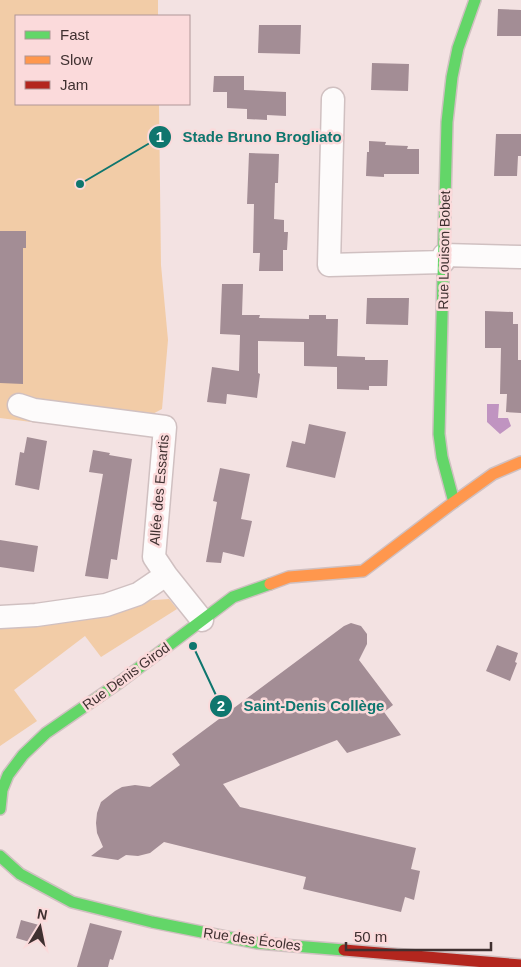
<svg xmlns="http://www.w3.org/2000/svg" width="521" height="967" font-family="Helvetica,sans-serif">
	<style>
		.green { fill: #f2cca7 }
		.water { fill: #c094c1 }
		.building { fill: #a38d95 }
		.lines { fill: none; stroke-linecap: round; stroke-linejoin: round }
		.street-casing { stroke: #d0c0c1; stroke-width: 25 }
		.fast-casing { stroke: #d0c0c1; stroke-width: 14 }
		.slow-casing { stroke: #d0c0c1; stroke-width: 14 }
		.jam-casing { stroke: #d0c0c1; stroke-width: 14 }
		.street { stroke: #fdfbfb; stroke-width: 22 }
		.fast { stroke: #63d668; stroke-width: 11 }
		.slow { stroke: #ff974d; stroke-width: 11 }
		.jam { stroke: #b3261e; stroke-width: 11 }
		.labels { text-anchor: middle; stroke-width: 5; stroke-linejoin: round; paint-order: stroke }
		.street-label { font-size: 14px; fill: #3f3030; stroke: #fbdadb }
		.leader { fill: none; stroke: #0f766e; stroke-width: 2 }
		.callout-dot { fill: #0f766e; stroke: #fbdadb; stroke-width: 2 }
		.mark-label { font-size: 15px; text-anchor: middle; font-weight: bold; fill: #fff }
		.callout-label { font-size: 15px; text-anchor: middle; font-weight: bold; fill: #0f766e; stroke: #fbdadb; stroke-width: 5; stroke-linejoin: round; paint-order: stroke }
	</style>
	<rect width="100%" height="100%" fill="#f3e2e2"/>
	<path class="green" d="M 0,0 L 158,0 L 158,16 L 16,16 L 16,104 L 159,104 L 161,265 L 168,340 L 162,409 L 145,418 L 40,404 L 39,423 L 0,418 Z
		M 169,599 L 177,609 L 101,657 L 85,636 L 14,690 L 37,721 L 0,746 L 0,625 L 140,601 Z"/>
	<path class="water" d="M 487,404 L 499,404 L 498,418 L 508,418 L 511,426 L 500,434 L 487,422 Z"/>
	<path class="building" d="M 498,9 L 521,10 L 521,36 L 497,36 Z
		M 259,25 L 301,25 L 300,54 L 258,53 Z
		M 372,63 L 409,64 L 408,91 L 371,90 Z
		M 214,76 L 244,76 L 244,90 L 286,92 L 286,116 L 267,115 L 267,120 L 247,119 L 247,109 L 227,108 L 227,92 L 213,92 Z
		M 496,134 L 521,134 L 521,156 L 518,156 L 517,176 L 494,176 Z
		M 369,141 L 386,142 L 385,145 L 408,146 L 407,149 L 419,149 L 419,174 L 384,174 L 384,177 L 366,176 L 367,152 L 369,152 Z
		M 249,153 L 279,154 L 278,183 L 275,183 L 274,219 L 284,220 L 284,232 L 288,232 L 287,250 L 283,250 L 283,271 L 259,271 L 260,253 L 253,253 L 254,204 L 247,204 Z
		M 0,231 L 26,231 L 26,248 L 23,248 L 23,384 L 0,383 Z
		M 222,284 L 243,284 L 242,315 L 260,315 L 259,318 L 309,319 L 309,315 L 326,315 L 326,319 L 338,319 L 337,356 L 365,357 L 365,360 L 388,360 L 387,386 L 369,386 L 369,390 L 337,389 L 337,367 L 304,366 L 304,342 L 258,341 L 258,373 L 260,374 L 257,398 L 227,394 L 226,404 L 207,402 L 212,367 L 239,371 L 240,335 L 220,334 Z
		M 367,298 L 409,298 L 408,325 L 366,324 Z
		M 485,311 L 513,312 L 513,324 L 518,324 L 518,360 L 521,360 L 521,413 L 506,412 L 507,394 L 500,394 L 501,348 L 485,348 Z
		M 309,424 L 346,432 L 335,478 L 286,467 L 292,441 L 305,444 Z
		M 27,437 L 47,441 L 39,490 L 15,485 L 20,452 L 24,453 Z
		M 93,450 L 110,453 L 109,455 L 132,459 L 117,560 L 111,559 L 108,579 L 85,576 L 103,474 L 89,472 Z
		M 220,468 L 250,474 L 241,519 L 252,521 L 244,557 L 223,552 L 221,563 L 206,562 L 217,502 L 213,501 Z
		M 0,540 L 38,546 L 34,572 L 0,567 Z
		M 351,623 L 361,626 L 367,634 L 367,644 L 359,660 L 393,705 L 384,712 L 401,735 L 347,753 L 337,740 L 223,784 L 240,807 L 416,848 L 411,869 L 420,871 L 414,900 L 405,897 L 401,912 L 303,889 L 306,877 L 164,842 L 150,853 L 138,856 L 126,855 L 118,860 L 91,856 L 103,847 L 97,833 L 96,823 L 97,813 L 101,802 L 115,791 L 122,787 L 135,785 L 150,787 L 180,765 L 172,754 L 344,626 Z
		M 497,645 L 518,653 L 515,662 L 517,663 L 510,681 L 486,671 Z
		M 21,920 L 39,925 L 33,943 L 16,938 Z
		M 90,923 L 122,931 L 113,960 L 110,959 L 108,967 L 77,967 Z"/>
	<g class="lines">
		<defs>
			<path id="street" d="M 333,99 L 329,265 L 443,262
				M 444,255 L 521,257
				M 19,405 L 34,410 L 165,427 L 154,557 L 166,575 L 202,620
				M 0,617 L 36,615 L 106,605 L 138,594 L 166,575"/>
			<path id="fast" d="M 454,502 L 442,457 L 439,434 L 447,122 L 452,77 L 458,48 L 475,0
				M 0,809 L 2,790 L 8,775 L 23,755 L 46,733 L 120,682 L 233,597 L 270,584
				M 0,856 L 20,874 L 72,902 L 152,922 L 257,943 L 344,950"/>
			<path id="slow" d="M 270,584 L 289,577 L 363,571 L 454,502 L 493,474 L 521,462"/>
			<path id="jam" d="M 344,950 L 521,965"/>
		</defs>
		<use href="#street" class="street-casing"/>
		<use href="#fast" class="fast-casing"/>
		<use href="#slow" class="slow-casing"/>
		<use href="#jam" class="jam-casing"/>
		<use href="#street" class="street"/>
		<use href="#fast" class="fast"/>
		<use href="#slow" class="slow"/>
		<use href="#jam" class="jam"/>
	</g>
	<g class="labels">
		<g class="street-label">
			<text transform="translate(444 250) rotate(-89)" y="5">Rue Louison Bobet</text>
			<text transform="translate(159 490) rotate(-85)" y="5">Allée des Essartis</text>
			<text transform="translate(126 676) rotate(-36)" y="5">Rue Denis Girod</text>
			<text transform="translate(252 939) rotate(8)" y="5">Rue des Écoles</text>
		</g>
	</g>
	<path class="leader" d="M80 184L160 137M193 646L221 706"/>
	<g class="callout-dot">
		<circle cx="80" cy="184" r="5"/>
		<circle cx="193" cy="646" r="5"/>
		<circle cx="160" cy="137" r="12"/>
		<circle cx="221" cy="706" r="12"/>
	</g>
	<g class="mark-label">
		<text x="160" y="142">1</text>
		<text x="221" y="711">2</text>
	</g>
	<g class="callout-label">
		<text x="262" y="142">Stade Bruno Brogliato</text>
		<text x="314" y="711">Saint-Denis Collège</text>
	</g>
	<rect x="15" y="15" width="175" height="90" fill="#fbdadb" stroke="#b09697"/>
	<rect x="25" y="31" width="25" height="8" fill="#63d668" stroke="#b09697"/>
	<text x="60" y="40" font-size="15" fill="#3f3030">Fast</text>
	<rect x="25" y="56" width="25" height="8" fill="#ff974d" stroke="#b09697"/>
	<text x="60" y="65" font-size="15" fill="#3f3030">Slow</text>
	<rect x="25" y="81" width="25" height="8" fill="#b3261e" stroke="#b09697"/>
	<text x="60" y="90" font-size="15" fill="#3f3030">Jam</text>
	<g transform="translate(40 927) rotate(10)" stroke="#fbdadb" stroke-width="4" paint-order="stroke">
	<path d="M0-4L9 19L0 12L-9 19Z" fill="#3f3030"/>
	<text y="-8" font-size="14" font-weight="bold" text-anchor="middle" fill="#3f3030">N</text>
	</g>
	<path d="M346 942v8h145v-8" fill="none" stroke="#3f3030" stroke-width="2.5"/>
	<text x="354" y="942" font-size="15" fill="#3f3030" stroke="#fbdadb" stroke-width="4" paint-order="stroke">50 m</text>
</svg>
